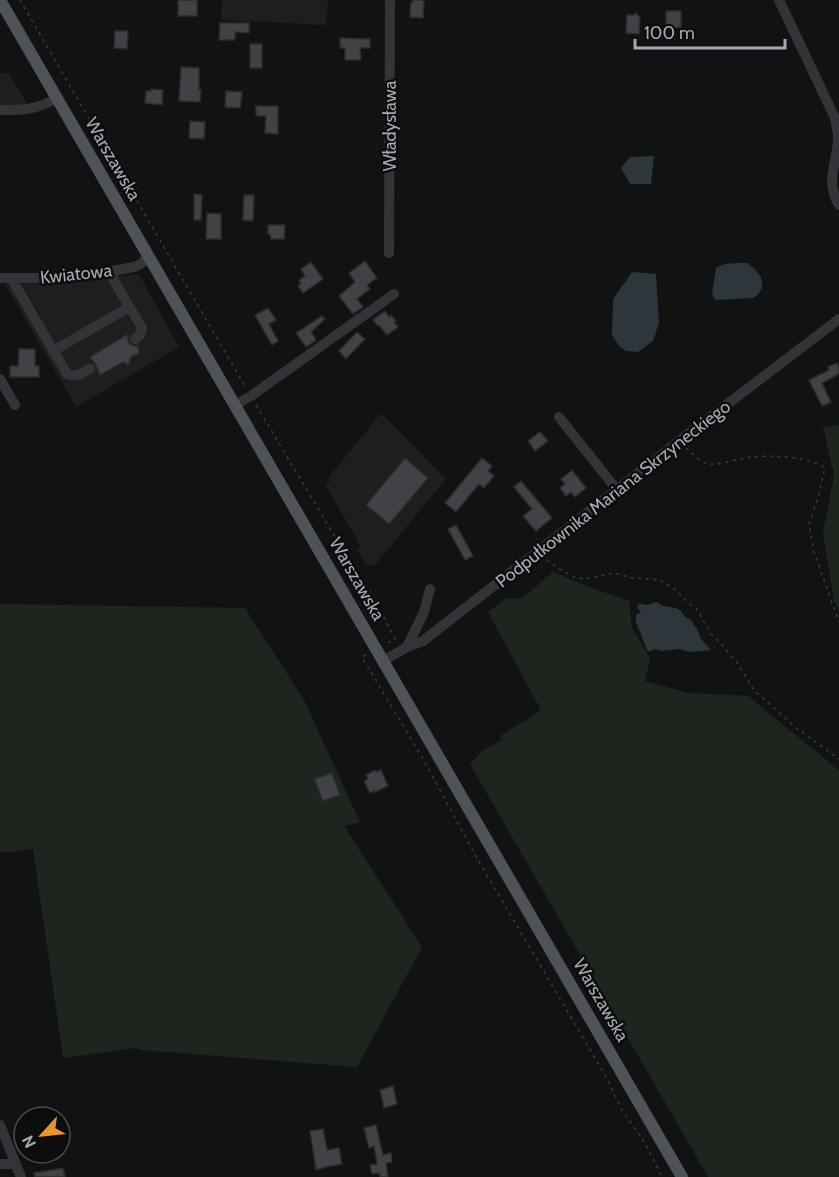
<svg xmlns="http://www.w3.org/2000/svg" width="839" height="1177" font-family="Cabin,sans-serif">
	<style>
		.built { fill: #1e1e20 }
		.green { fill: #1e251e }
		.water { fill: #2c363b }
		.building { fill: #414246; stroke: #2c2c2f; stroke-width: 1.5 }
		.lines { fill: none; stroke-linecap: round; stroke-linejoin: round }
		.path { stroke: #393b3f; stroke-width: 1.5; stroke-dasharray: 3 4.5; stroke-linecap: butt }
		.minor { stroke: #333438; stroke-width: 10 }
		.major { stroke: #4f5257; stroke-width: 12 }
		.labels { text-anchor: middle; stroke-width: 5; stroke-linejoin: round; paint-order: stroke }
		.street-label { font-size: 18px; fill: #a3aab3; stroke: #0d0d0e }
	</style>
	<rect width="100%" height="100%" fill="#111213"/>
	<path class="built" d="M 222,0 L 328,0 L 326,25 L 221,20 Z
		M 0,73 L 9,73 L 26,102 L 26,104 L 0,105 Z
		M 139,274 L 179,347 L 76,407 L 5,284 L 67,283 Z
		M 381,413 L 446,479 L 375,565 L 366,565 L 357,549 L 361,547 L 325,484 L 330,482 L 328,478 Z"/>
	<path class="green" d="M 839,425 L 839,610 L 834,602 L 823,533 L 834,475 L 823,427 Z
		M 553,572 L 581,584 L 629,601 L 632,628 L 650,658 L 645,681 L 689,693 L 748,696 L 839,770 L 839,1177 L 708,1177 L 470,764 L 483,750 L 502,740 L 500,736 L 541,710 L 488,612 L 505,599 L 523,598 Z
		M 0,604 L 245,608 L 304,700 L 360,822 L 344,826 L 422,947 L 357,1067 L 139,1050 L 136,1048 L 63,1058 L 33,849 L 0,853 Z"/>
	<path class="water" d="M 654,156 L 651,184 L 630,184 L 621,168 L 630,157 Z
		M 747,263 C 761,271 770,288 753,298 L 715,300 L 712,294 L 716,268 C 725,262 737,263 747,263 Z
		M 632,272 L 656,274 L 659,323 L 653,341 L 638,352 L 626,351 L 619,346 L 612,335 L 613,299 Z
		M 656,602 L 663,606 L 676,608 L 680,610 L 685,617 L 691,620 L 697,629 L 701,639 L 711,650 L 690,652 L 679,649 L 661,651 L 655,649 L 648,652 L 636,622 L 636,615 L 641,612 L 638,609 L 637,605 L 641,604 L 648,605 Z"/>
	<path class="building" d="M 178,0 L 197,0 L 197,16 L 178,16 Z
		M 413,0 L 424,0 L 423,18 L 410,17 L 411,2 L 413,2 Z
		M 666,11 L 681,11 L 681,28 L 666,28 Z
		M 636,13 L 640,18 L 639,34 L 626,33 L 627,15 L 634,15 Z
		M 220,23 L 249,23 L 249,33 L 235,32 L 235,40 L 219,40 Z
		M 115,31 L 128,31 L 127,49 L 114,48 Z
		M 340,38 L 370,39 L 370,48 L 360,48 L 361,60 L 345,60 L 345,48 L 340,48 Z
		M 250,44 L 262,44 L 262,68 L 250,68 Z
		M 181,67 L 199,68 L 199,90 L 201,90 L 200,102 L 179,101 Z
		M 151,89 L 163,90 L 162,105 L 145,103 L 146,91 L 151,91 Z
		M 226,91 L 242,92 L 240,108 L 225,107 Z
		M 256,106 L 278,106 L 278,134 L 265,133 L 266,116 L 256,116 Z
		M 190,121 L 205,122 L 204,139 L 189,138 Z
		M 194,194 L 202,195 L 201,220 L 194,220 Z
		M 244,195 L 254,195 L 253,221 L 243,220 Z
		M 207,213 L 221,214 L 221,239 L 206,239 Z
		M 268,225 L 285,225 L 284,239 L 271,239 L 270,234 L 268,234 Z
		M 365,261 L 377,278 L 367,285 L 370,289 L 357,299 L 363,307 L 353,314 L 339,296 L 355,282 L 349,273 Z
		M 311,262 L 323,279 L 303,293 L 298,286 L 301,284 L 299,280 L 305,276 L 301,269 Z
		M 268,308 L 276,320 L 269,324 L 278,341 L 272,345 L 255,315 Z
		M 385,311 L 389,317 L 391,315 L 396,321 L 394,322 L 398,327 L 387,335 L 379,325 L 378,326 L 373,320 Z
		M 322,316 L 325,319 L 311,332 L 316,340 L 306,347 L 296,333 Z
		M 357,332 L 365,339 L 346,359 L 339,351 Z
		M 128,334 L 128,340 L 129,343 L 133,346 L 137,346 L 139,350 L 139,353 L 131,357 L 128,365 L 123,362 L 100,375 L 96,365 L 90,357 Z
		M 19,349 L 35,349 L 35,366 L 39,366 L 39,377 L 10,377 L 10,366 L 18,366 Z
		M 837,363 L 839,367 L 839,374 L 822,383 L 831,402 L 822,406 L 809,380 L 829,370 L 828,367 Z
		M 540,432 L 548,441 L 535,451 L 528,441 Z
		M 405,458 L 428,478 L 389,524 L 366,505 Z
		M 482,458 L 492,466 L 488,471 L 494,476 L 484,488 L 479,484 L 456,512 L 445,503 Z
		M 572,470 L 586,488 L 575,497 L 571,492 L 566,496 L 560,488 L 565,484 L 561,479 Z
		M 521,481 L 552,518 L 536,531 L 523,516 L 532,509 L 514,487 Z
		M 456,525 L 473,556 L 465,560 L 448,529 Z
		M 375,770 L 376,772 L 381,770 L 388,786 L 375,792 L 374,791 L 370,793 L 364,781 L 368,779 L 366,775 Z
		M 332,773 L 340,795 L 323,801 L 314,779 Z
		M 393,1086 L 397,1104 L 384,1108 L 380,1090 Z
		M 376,1125 L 383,1155 L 391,1153 L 392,1162 L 386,1163 L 388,1177 L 380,1177 L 379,1173 L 372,1174 L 370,1165 L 377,1164 L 374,1146 L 369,1148 L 364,1128 Z
		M 323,1129 L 327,1150 L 339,1148 L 342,1164 L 326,1167 L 316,1170 L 310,1131 Z
		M 63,1168 L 65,1177 L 35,1177 L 34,1173 Z"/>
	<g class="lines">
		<path class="path" d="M 20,0 L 246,388
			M 256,405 L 358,575 L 369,589 L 395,639 L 386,644
			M 686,448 C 692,453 701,463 709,464 C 717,466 741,458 751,457 C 770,455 810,456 825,468 L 819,494 L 809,524 L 814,552 L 839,622
			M 547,560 L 561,570 L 574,577 L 585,579 L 615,573 L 632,578 L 653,579 L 664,582 L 677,591 L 688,603 L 696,608 L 711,634 L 723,646 L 736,661 L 754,690 L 795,727 L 839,759
			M 366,655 L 362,657 L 423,759 L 478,860 L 605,1075 L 622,1110 L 646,1145 L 662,1177"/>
		<path class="minor" d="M 779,0 L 835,118 C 836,124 838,131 838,137 C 838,163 824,180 839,205
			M 0,110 C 24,110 36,110 57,98
			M 389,253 L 390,0
			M 112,271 L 114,281 L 142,328 L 140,335 L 135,339
			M 0,278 L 56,278 L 112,271 L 134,267 L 141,264 L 148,256
			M 11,278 L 67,374 C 76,378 82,373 90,369
			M 53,351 L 129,307
			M 0,379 L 15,405
			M 235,405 L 251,396 L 394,294
			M 559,417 L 617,490
			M 407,647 L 424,612 L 430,589
			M 383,661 L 407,647 L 423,641 L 679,441 L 839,319
			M 0,1125 L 21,1177
			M 0,1164 L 15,1164"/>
		<path class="major" d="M 0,0 L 682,1177"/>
	</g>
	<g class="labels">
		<g class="street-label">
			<text transform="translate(390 126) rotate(-90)" y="6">Władysława</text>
			<text transform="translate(113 159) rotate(60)" y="6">Warszawska</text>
			<text transform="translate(76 274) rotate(-6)" y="6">Kwiatowa</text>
			<text transform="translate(613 494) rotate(-38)" y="6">Podpułkownika Mariana Skrzyneckiego</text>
			<text transform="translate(357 579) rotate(60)" y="6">Warszawska</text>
			<text transform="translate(601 1000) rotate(60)" y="6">Warszawska</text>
		</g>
	</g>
	<g transform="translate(42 1135) rotate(243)"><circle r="28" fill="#0d0d0e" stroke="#494c50" stroke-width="1.5"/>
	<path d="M0-4.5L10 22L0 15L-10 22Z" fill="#e99334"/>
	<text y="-9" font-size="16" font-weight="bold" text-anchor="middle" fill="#a3aab3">N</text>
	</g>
	<path d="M635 39v9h150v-9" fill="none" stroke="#a3aab3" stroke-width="3"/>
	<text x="644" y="39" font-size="18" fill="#a3aab3" stroke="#0d0d0e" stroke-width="4.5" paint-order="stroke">100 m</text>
</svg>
